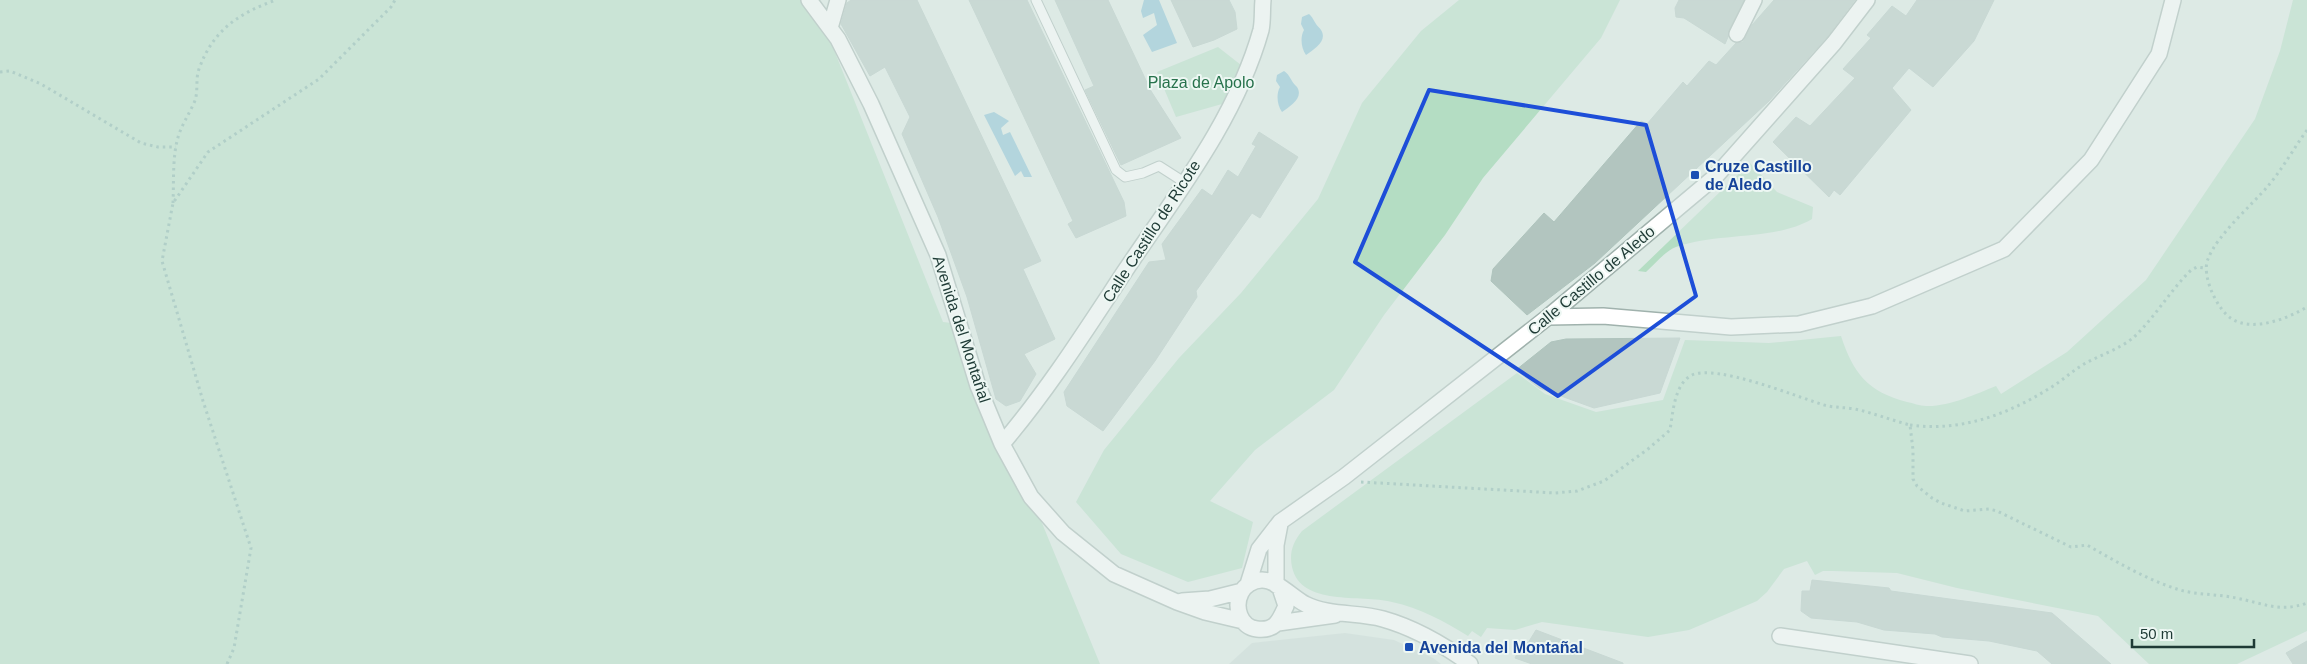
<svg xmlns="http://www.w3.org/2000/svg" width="2307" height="664" font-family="Arial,sans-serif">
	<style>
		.built { fill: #cbdad5 }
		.green { fill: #b4ddc3 }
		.water { fill: #81bdd3 }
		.building { fill: #b2c5bf; stroke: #afc4bd }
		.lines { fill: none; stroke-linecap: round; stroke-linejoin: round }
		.service-casing { stroke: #a0b2ad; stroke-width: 11 }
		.minor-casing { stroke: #a0b2ad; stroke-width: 18 }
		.path { stroke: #7cafa5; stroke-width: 3; stroke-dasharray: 2.5 4; stroke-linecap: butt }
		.service { stroke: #fff; stroke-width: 9 }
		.minor { stroke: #fff; stroke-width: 15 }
		.marked { fill: none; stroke: #1d4ed8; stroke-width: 4; stroke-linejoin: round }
		.transit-dot { fill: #1a4fb4; stroke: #edf7f3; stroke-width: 2 }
		.labels { text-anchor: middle; stroke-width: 4; stroke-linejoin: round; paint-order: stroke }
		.park-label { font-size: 16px; fill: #27724c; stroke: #edf7f3 }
		.transit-label { font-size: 16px; font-weight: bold; fill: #164399; stroke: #edf7f3; text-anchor: start }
		.street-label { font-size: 16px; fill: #1e3a35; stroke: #edf7f3 }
	</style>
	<rect width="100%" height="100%" fill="#ddeae5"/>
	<path class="built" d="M 1345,633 L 1394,640 L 1433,658 L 1441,664 L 1229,664 L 1252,643 Z"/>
	<path class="green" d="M 0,0 L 814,0 L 943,322 L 960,324 L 1100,664 L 0,664 Z
		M 1459,0 L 1620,0 L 1601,38 L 1483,178 L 1445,235 L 1384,315 L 1334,390 L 1255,450 L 1210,501 L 1253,522 L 1242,568 L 1188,582 L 1121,554 L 1076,502 L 1104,450 L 1179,358 L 1241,293 L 1318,199 L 1362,103 L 1421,31 Z
		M 2293,0 L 2307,0 L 2307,631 L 2237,664 L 2149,664 L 2098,616 L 1957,588 L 1897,573 L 1833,571 L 1823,571 L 1815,575 L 1807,561 L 1784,569 L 1767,592 L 1757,601 L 1689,630 L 1648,637 L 1542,622 L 1515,630 L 1487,628 L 1481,637 L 1472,631 L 1468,636 C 1444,621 1420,608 1392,602 C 1361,594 1301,607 1292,567 C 1289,553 1293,542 1302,531 L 1517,373 L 1545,394 L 1596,412 L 1663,400 L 1685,340 L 1769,343 L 1841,336 C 1853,373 1868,392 1907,402 C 1913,403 1920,406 1926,406 C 1948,407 1976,394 1996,386 L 2001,394 L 2067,352 L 2146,280 L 2255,119 L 2280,51 Z
		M 1218,47 L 1241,65 L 1222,104 L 1176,117 L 1157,72 Z
		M 1750,163 L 1777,192 L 1813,207 L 1812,219 C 1775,241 1718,232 1676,247 C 1665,251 1655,264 1646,272 L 1638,271 Z"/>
	<path class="water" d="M 1144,0 L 1159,0 L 1177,43 L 1152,52 L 1143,35 L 1157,25 L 1154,13 L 1143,18 L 1141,11 Z
		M 1309,14 C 1313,18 1313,19 1316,24 C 1317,26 1320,28 1321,30 C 1328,41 1314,49 1306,55 C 1301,48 1300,37 1304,30 L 1301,24 L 1302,17 Z
		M 1284,71 C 1289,75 1289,76 1292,81 C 1293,83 1295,85 1297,87 C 1304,98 1290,106 1282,112 C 1277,105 1276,94 1280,87 L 1276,81 L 1277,75 Z
		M 994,112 L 1009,121 L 1001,128 L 1003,135 L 1010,132 L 1032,177 L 1024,177 L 1021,171 L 1015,176 L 984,115 Z"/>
	<path class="building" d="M 851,0 L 917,0 L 1041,261 L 1023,269 L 1055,339 L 1024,354 L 1036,374 L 1020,401 L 1006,406 L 996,399 L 967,297 L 938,217 L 902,134 L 910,117 L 885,67 L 870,76 L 841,24 L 847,3 Z
		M 969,0 L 1027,0 L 1124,202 L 1126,216 L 1076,238 L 1068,224 L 1073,221 Z
		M 1055,0 L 1108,0 L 1151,91 L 1181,138 L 1121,165 L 1085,90 L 1094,86 Z
		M 1171,0 L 1229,0 L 1235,12 L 1237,29 L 1214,40 L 1193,47 Z
		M 1679,0 L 1744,0 L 1729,30 L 1728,37 L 1725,44 L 1684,18 L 1676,17 L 1675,8 Z
		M 1774,0 L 1855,0 L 1827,37 L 1769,101 L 1595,263 L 1527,315 L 1491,281 L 1493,269 L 1544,213 L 1554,222 L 1641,121 L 1647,124 L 1683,82 L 1687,86 L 1709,61 L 1716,65 L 1736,43 L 1743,42 L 1752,25 Z
		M 1917,0 L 1994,0 L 1974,41 L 1933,87 L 1909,68 L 1892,88 L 1911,110 L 1840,195 L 1834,190 L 1829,197 L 1773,142 L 1796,117 L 1810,126 L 1855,78 L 1843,69 L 1871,38 L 1867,35 L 1892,6 L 1906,16 Z
		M 1259,132 L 1298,157 L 1260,218 L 1252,213 L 1196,291 L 1197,297 L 1155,361 L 1103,431 L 1067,406 L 1064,392 L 1149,262 L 1166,260 L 1162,244 L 1202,189 L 1212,196 L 1228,170 L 1238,177 L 1256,146 L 1252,144 Z
		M 1680,338 L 1660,393 L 1594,408 L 1539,388 L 1516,370 L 1551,342 L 1566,339 Z
		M 1812,580 L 1889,588 L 1891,591 L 2052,613 L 2111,664 L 2052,664 L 2037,651 L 1989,641 L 1942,637 L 1935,634 L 1884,630 L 1857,622 L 1811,618 L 1801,611 L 1802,591 L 1810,591 Z
		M 1536,630 L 1623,663 L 1623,664 L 1532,664 L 1515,658 L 1523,641 L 1528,643 Z
		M 2307,641 L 2307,664 L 2293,664 L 2286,653 Z"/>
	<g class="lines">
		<defs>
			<path id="service" d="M 1036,0 L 1116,170 L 1125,177 L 1143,173 L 1159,166 L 1184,182"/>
			<path id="minor" d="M 809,0 L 838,39 L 871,104 L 938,255 L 978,386 L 1002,444 L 1031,497 L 1063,533 L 1114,574 L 1177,602 L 1205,612 L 1243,621
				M 830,28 L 838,0
				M 1737,34 L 1754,0
				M 1548,317 L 1603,316 L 1731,327 L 1799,324 L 1872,306 L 2004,249 L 2091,160 L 2159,54 L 2173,0
				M 1002,444 C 1048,390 1086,330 1125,271 C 1176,195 1236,119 1261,30 C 1263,21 1262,10 1263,0
				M 1248,584 L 1259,549 L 1280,522 L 1344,477 L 1548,317 L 1716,176 L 1834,43 L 1867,0
				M 1276,585 L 1276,545 L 1280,524
				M 1280,588 L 1286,606 C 1279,621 1276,631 1257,629 C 1240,627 1234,607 1241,593 C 1244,586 1253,580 1262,580 C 1277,580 1292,597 1305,604 C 1329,616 1358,612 1383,619 C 1415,628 1444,645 1470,664
				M 1182,601 L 1210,599 L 1242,591
				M 1278,623 L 1335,615
				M 1780,636 L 1970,664"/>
		</defs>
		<use href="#service" class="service-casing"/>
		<use href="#minor" class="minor-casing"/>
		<path class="path" d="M 0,72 L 10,71 L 41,84 L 141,143 L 158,147 L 176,147
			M 2307,130 C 2294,148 2283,168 2268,186 C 2251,206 2217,235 2208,259 C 2201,275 2217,310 2232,319 C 2253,332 2287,319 2307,307
			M 173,203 C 174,181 172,155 179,134 C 183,123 189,114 194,103 C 199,92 195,80 199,69 C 213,30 239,13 276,0
			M 1910,425 C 1960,432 2007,415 2050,388 C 2062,381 2072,371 2084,364 C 2100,355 2120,349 2134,337 C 2155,317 2170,291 2191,270 L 2197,267 L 2205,268
			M 1361,482 L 1555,493 L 1577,491 L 1604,481 L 1648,449 L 1670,430 C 1673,413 1674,384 1692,375 C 1716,364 1795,396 1821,404 C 1832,408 1843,407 1855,409 C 1873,413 1891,420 1910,425 L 1913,450 L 1913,479 L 1917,486 L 1932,498 L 1941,503 L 1965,511 L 1989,509 L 1997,511 L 2071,547 L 2087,545 C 2117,562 2147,580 2180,590 C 2197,595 2218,594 2236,598 C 2263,603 2279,613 2307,603
			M 227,664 L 234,648 L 251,548 L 203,401 L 162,261 L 173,203 L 208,152 L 319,79 L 391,7 L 395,0"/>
		<use href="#service" class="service"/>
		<use href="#minor" class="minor"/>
	</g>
	<path d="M0 0H2307V664H0ZM 1429,90 L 1646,125 L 1696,296 L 1558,396 L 1355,262 Z" fill="#ddeae5" fill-opacity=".55" fill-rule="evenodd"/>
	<path class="marked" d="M 1429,90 L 1646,125 L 1696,296 L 1558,396 L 1355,262 Z"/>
	<g class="transit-dot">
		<rect x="1690" y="170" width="10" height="10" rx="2.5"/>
		<rect x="1404" y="642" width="10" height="10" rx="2.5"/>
	</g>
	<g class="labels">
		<g class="park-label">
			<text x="1201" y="88">Plaza de Apolo</text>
		</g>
		<g class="transit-label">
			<text x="1705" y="172">Cruze Castillo<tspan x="1705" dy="18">de Aledo</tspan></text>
			<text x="1419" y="653">Avenida del Montañal</text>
		</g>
		<g class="street-label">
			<text transform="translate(1151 231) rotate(-57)" y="6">Calle Castillo de Ricote</text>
			<text transform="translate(1591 280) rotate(-40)" y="6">Calle Castillo de Aledo</text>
			<text transform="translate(962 329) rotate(72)" y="6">Avenida del Montañal</text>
		</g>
	</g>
	<path d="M2132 639v8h122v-8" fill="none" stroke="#1e3a35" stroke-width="2.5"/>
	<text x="2140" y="639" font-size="15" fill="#1e3a35" stroke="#edf7f3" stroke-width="4" paint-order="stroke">50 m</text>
</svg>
